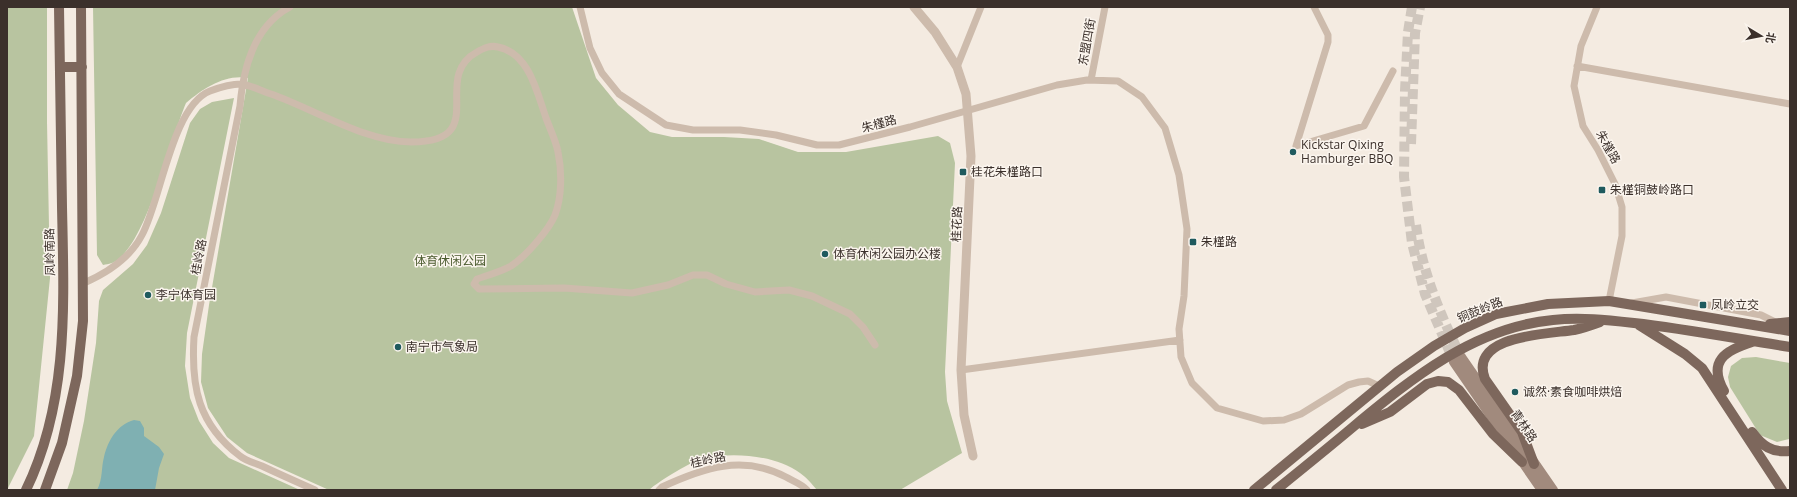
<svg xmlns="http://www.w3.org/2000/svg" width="1797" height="497" font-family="'Open Sans','Noto Sans SC',sans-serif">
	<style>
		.green { fill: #b8c4a0 }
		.water { fill: #7fb0b2 }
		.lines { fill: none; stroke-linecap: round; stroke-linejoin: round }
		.secondary-tunnel { stroke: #cfc6bd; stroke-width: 10; stroke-dasharray: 10 5; stroke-linecap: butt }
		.minor { stroke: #cdbbac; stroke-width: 7 }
		.tertiary { stroke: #cdbbac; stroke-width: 9 }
		.secondary { stroke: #a18a7d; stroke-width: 10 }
		.primary { stroke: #7d675c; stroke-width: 10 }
		.poi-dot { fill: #1f5a5e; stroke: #fbf5ee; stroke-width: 1.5 }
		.labels { text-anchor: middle; stroke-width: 3; stroke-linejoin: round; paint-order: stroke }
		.street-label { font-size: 12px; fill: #3b302b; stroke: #fbf5ee }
		.poi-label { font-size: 12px; fill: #3b302b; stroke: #fbf5ee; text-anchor: start }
		.park-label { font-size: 12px; fill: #4a5a2e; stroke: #fbf5ee }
	</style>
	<rect width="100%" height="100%" fill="#f4ebe1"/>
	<path class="green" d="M 7,7 L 47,7 L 47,122 L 50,278 L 34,436 L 7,490 Z
		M 93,7 L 572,7 L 596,78 L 618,105 L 650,132 L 672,137 L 724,137 L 759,139 L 798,152 L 846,152 L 938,136 L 950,143 L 955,163 L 945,372 L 947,401 L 962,453 L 900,490 L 817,490 C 812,484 806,477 800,473 C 775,455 734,452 705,458 C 693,460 659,481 649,490 L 329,490 L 247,453 L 227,437 L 208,408 L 201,382 L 202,354 L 209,305 L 248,78 C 225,74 204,88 186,103 C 170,141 149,233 119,259 C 114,263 109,264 103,265 L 97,255 Z
		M 234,98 L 187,333 L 185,366 L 190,398 L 199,421 L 213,443 L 229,458 L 300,490 L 67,490 L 73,473 L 84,421 L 96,343 L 99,301 L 103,290 L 133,264 L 147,245 L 161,213 L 190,123 L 200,109 L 212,102 Z
		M 1756,357 L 1790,363 L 1789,439 L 1777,442 L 1760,435 L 1730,387 L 1728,377 L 1731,366 L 1742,358 Z"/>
	<path class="water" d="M 134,420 L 140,421 L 144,428 L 144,436 L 159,447 L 164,454 L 159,468 L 155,490 L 97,490 C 103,479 101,468 104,457 C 108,440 117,425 134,420 Z"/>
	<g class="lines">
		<path class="secondary-tunnel" d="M 1412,7 L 1408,32 L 1405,91 L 1404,177 L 1412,243 L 1425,294 L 1454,362
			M 1411,144 L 1415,33 L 1420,7
			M 1416,225 C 1422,272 1441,316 1461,357"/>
		<path class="minor" d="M 290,7 C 254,26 243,69 240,106 L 194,337 C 191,387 198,424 240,456 C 246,461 255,463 262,466 C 279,474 297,482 315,490
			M 580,7 L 590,48 L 602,73 L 619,94 L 666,125 L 693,130 L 740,130 L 776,135 L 817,145 L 839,145 L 910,127 L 1057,85 L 1087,80 L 1118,81 L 1142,97 L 1165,128 L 1179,175 L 1187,229 L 1184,296 L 1179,329 L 1181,357 L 1192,383 L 1217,408 L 1263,421 L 1284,420 L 1301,414 L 1348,385 L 1359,382 L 1368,381 L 1379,386
			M 1314,7 L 1328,35 L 1328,42 L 1296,146 L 1364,126 L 1393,71
			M 1597,7 L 1581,46 L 1574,86 L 1583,126 L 1598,150 L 1615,184 L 1622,207 L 1622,236 L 1609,301
			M 1577,66 L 1790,104
			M 957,67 L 981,7
			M 1091,80 L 1105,7
			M 84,283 C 107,273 130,258 142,235 C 161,200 172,106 210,91 C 218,88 232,84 241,84 C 250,85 262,91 271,94 C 314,109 365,142 411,142 C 493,142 429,78 477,52 C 484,48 490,45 498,47 C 529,53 537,92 546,118 C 550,129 556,141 558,152 C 562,171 562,197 555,215 C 549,230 525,257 511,266 C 500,272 488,275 477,279 L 474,284 L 479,289 L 564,288 L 632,293 L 668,285 L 693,275 L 707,275 L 726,284 L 755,292 L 789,290 L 812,296 L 850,314 L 863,327 L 875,345
			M 1632,303 L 1666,297 L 1761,315 L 1777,323
			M 961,370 L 1180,340
			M 659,490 L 662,487 C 703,468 743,454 786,477 C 793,481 802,484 807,490"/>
		<path class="tertiary" d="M 914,7 L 935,32 L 957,67 L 966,94 L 971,156 L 961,370 L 964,415 L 973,456"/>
		<path class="secondary" d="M 1461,357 L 1553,490
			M 1454,362 L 1542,490"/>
		<path class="primary" d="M 60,67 L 82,67
			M 1770,324 L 1790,322
			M 1639,325 L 1685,354 L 1702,368 L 1782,490
			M 1724,391 C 1707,361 1726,350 1752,342
			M 1362,424 L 1390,412 L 1427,384 L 1438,381 L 1448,382 L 1459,390 L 1493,434 L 1522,462
			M 1752,432 C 1762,446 1772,453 1790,451
			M 1534,464 L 1522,432 L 1485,379 C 1468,335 1548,334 1574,330 C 1583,328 1592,325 1600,322
			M 26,490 C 69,401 64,304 62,207 C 61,141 60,74 59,7
			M 45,490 L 62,443 L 77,376 L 83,321 L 81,7
			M 1254,490 L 1397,372 L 1434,346 L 1465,328 L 1496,314 L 1548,304 L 1609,301 L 1790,331
			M 1276,490 C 1302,469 1328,448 1353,427 C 1412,378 1475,327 1553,320 C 1580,317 1607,320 1634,323 C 1687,329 1738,339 1790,347"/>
	</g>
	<g class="poi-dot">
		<circle cx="1293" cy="152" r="4"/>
		<rect x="959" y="168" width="8" height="8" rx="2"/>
		<rect x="1598" y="186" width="8" height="8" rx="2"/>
		<rect x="1189" y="238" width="8" height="8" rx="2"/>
		<circle cx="825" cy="254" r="4"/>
		<circle cx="148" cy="295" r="4"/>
		<rect x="1699" y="301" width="8" height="8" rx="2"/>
		<circle cx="398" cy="347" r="4"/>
		<circle cx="1515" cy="392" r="4"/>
	</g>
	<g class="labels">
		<g class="street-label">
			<text transform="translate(1087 42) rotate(-80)" y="4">东盟四街</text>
			<text transform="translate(879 124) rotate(-15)" y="4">朱槿路</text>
			<text transform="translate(1608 147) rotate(61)" y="4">朱槿路</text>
			<text transform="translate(957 224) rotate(-88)" y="4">桂花路</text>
			<text transform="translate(50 252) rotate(-91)" y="4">凤岭南路</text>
			<text transform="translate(199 257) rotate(-79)" y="4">桂岭路</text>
			<text transform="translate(1480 310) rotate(-22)" y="4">铜鼓岭路</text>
			<text transform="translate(1524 426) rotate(56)" y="4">青林路</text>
			<text transform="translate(708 460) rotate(-12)" y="4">桂岭路</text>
		</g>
		<g class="poi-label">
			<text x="1301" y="149">Kickstar Qixing<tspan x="1301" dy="14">Hamburger BBQ</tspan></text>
			<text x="971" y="176">桂花朱槿路口</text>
			<text x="1610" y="194">朱槿铜鼓岭路口</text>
			<text x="1201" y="246">朱槿路</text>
			<text x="833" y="258">体育休闲公园办公楼</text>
			<text x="156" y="299">李宁体育园</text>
			<text x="1711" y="309">凤岭立交</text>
			<text x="406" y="351">南宁市气象局</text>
			<text x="1523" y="396">诚然·素食咖啡烘焙</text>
		</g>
		<g class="park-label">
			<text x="450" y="265">体育休闲公园</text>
		</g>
	</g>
	<rect width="1797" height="497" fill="none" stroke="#3b302b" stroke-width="16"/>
	<g transform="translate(1761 36) rotate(100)" stroke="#fbf5ee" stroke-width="3" paint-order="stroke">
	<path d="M0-3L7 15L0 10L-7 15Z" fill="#3b302b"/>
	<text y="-6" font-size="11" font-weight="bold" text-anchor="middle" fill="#3b302b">北</text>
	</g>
</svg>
